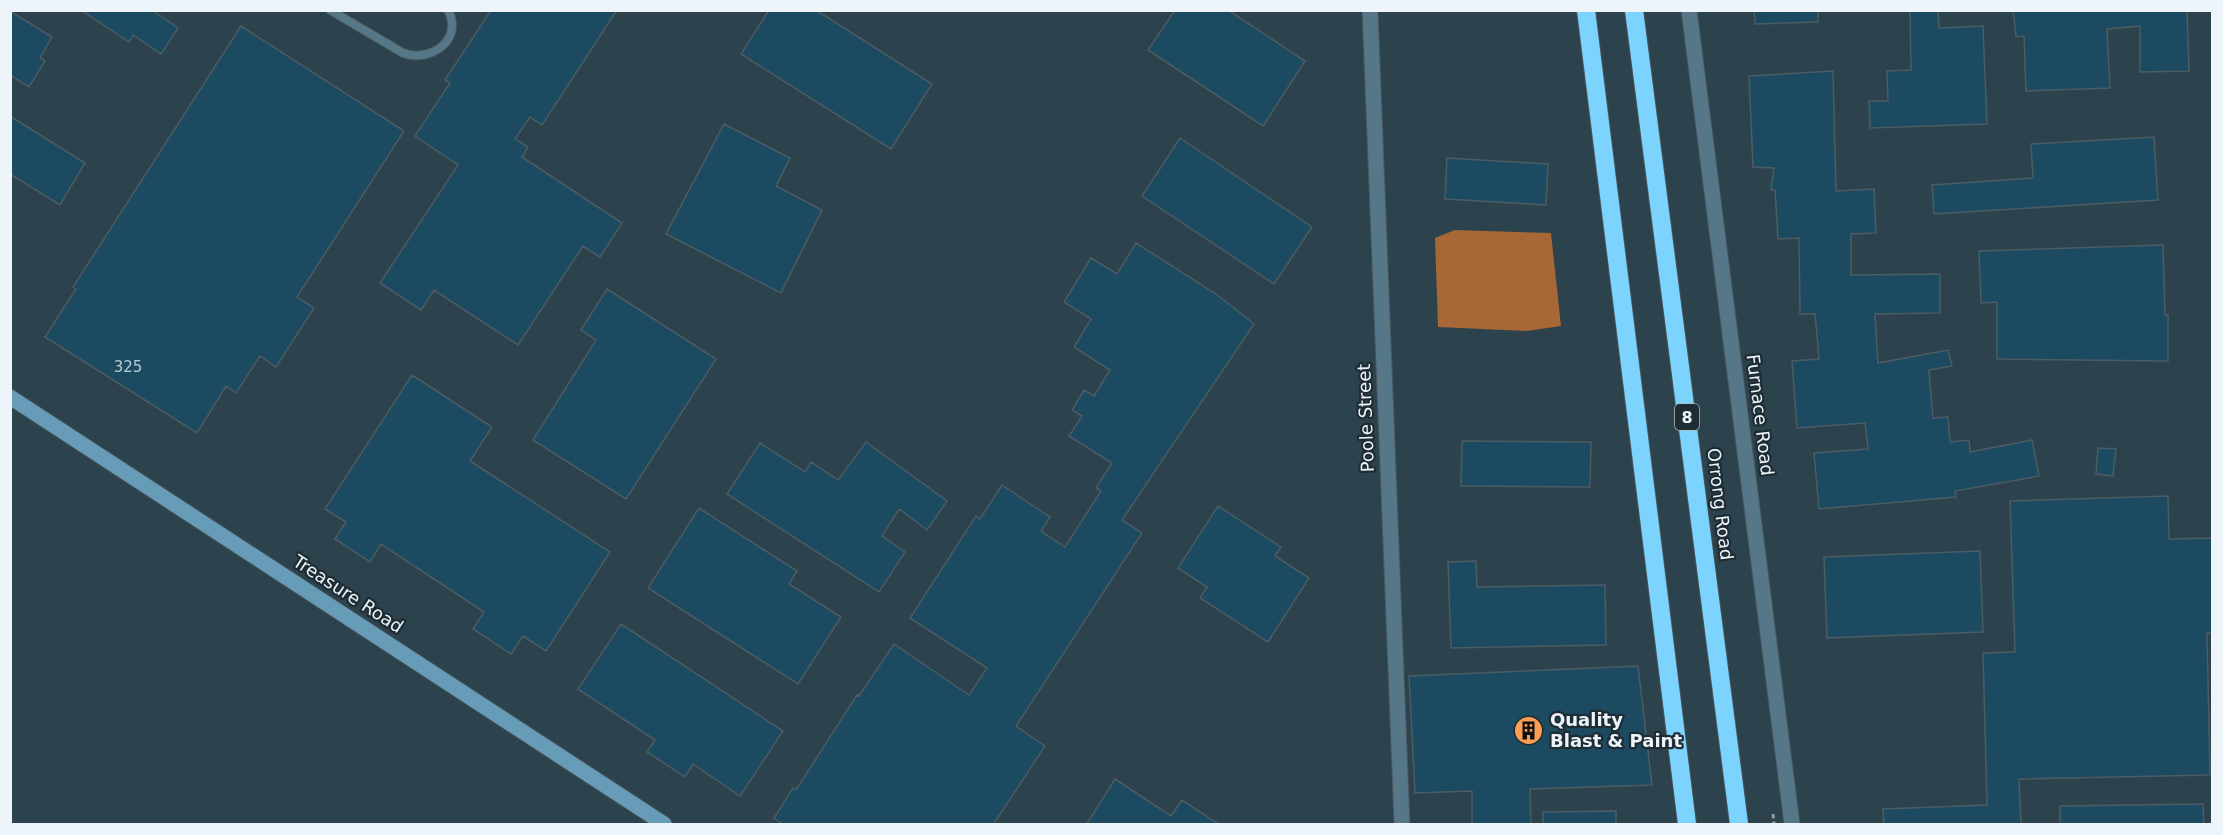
<svg xmlns="http://www.w3.org/2000/svg" width="2223" height="835" font-family="'DejaVu Sans',sans-serif">
	<style>
		.built { fill: #2c424c }
		.water { fill: #a76737 }
		.building { fill: #1c4b61; stroke: #4d5c64; stroke-width: 1.5 }
		.lines { fill: none; stroke-linecap: round; stroke-linejoin: round }
		.lane-casing { stroke: #48555b; stroke-width: 10 }
		.street-casing { stroke: #48555b; stroke-width: 17 }
		.secondary-casing { stroke: #48555b; stroke-width: 17 }
		.highway-casing { stroke: #48555b; stroke-width: 20 }
		.path { stroke: #929da3; stroke-width: 3; stroke-dasharray: 4.5 3; stroke-linecap: butt }
		.lane { stroke: #567788; stroke-width: 8 }
		.street { stroke: #567788; stroke-width: 15 }
		.secondary { stroke: #669cb8; stroke-width: 15 }
		.highway { stroke: #7cd3fe; stroke-width: 18 }
		.labels { text-anchor: middle; stroke-width: 4.5; stroke-linejoin: round; paint-order: stroke }
		.number-label { font-size: 15px; fill: #b9cad4 }
		.shield { fill: #1e2c33; stroke: #afb9be; stroke-width: 1.5 }
		.shield-label { font-size: 16px; font-weight: bold; fill: #edf5fa }
		.street-label { font-size: 18px; fill: #edf5fa; stroke: #1e2c33 }
		.poi-label { font-size: 18px; font-weight: bold; fill: #edf5fa; stroke: #1e2c33; text-anchor: start }
	</style>
	<rect width="100%" height="100%" fill="#28363d"/>
	<path class="built" d="M 11,11 L 2212,11 L 2212,824 L 11,824 Z"/>
	<path class="water" d="M 1455,230 L 1551,233 L 1561,326 L 1527,331 L 1438,327 L 1435,238 Z"/>
	<path class="building" d="M 81,10 L 152,10 L 178,28 L 161,54 L 133,35 L 129,42 Z
		M 491,10 L 617,10 L 542,125 L 530,117 L 515,139 L 528,147 L 522,157 L 622,223 L 600,257 L 583,246 L 518,345 L 434,290 L 421,310 L 380,283 L 458,165 L 415,136 L 450,83 L 445,80 Z
		M 769,10 L 816,10 L 932,84 L 891,149 L 741,54 Z
		M 1175,10 L 1228,10 L 1305,61 L 1263,126 L 1148,50 Z
		M 1754,10 L 1818,10 L 1818,22 L 1755,24 Z
		M 1910,10 L 1938,10 L 1939,28 L 1983,26 L 1987,124 L 1870,128 L 1869,101 L 1888,101 L 1887,71 L 1911,70 Z
		M 2013,10 L 2187,10 L 2189,71 L 2140,72 L 2140,26 L 2107,29 L 2110,88 L 2026,91 L 2024,36 L 2016,37 Z
		M 10,11 L 52,37 L 40,58 L 45,61 L 29,87 L 10,75 Z
		M 241,26 L 404,131 L 297,297 L 314,308 L 276,367 L 260,356 L 236,393 L 226,386 L 197,433 L 45,337 L 76,289 L 73,287 Z
		M 1833,71 L 1836,191 L 1874,189 L 1876,233 L 1851,234 L 1851,275 L 1940,274 L 1940,313 L 1875,314 L 1878,363 L 1948,350 L 1952,366 L 1929,370 L 1933,418 L 1948,417 L 1950,442 L 1969,440 L 1970,452 L 2032,440 L 2039,476 L 1955,491 L 1956,497 L 1819,509 L 1814,453 L 1868,449 L 1865,423 L 1797,428 L 1792,361 L 1819,359 L 1815,314 L 1800,314 L 1799,238 L 1778,239 L 1775,190 L 1771,190 L 1774,168 L 1753,167 L 1749,76 Z
		M 10,116 L 85,163 L 60,205 L 10,174 Z
		M 724,124 L 790,158 L 776,186 L 822,210 L 781,293 L 666,234 Z
		M 2154,137 L 2158,200 L 1934,214 L 1932,185 L 2033,178 L 2031,144 Z
		M 1180,138 L 1312,227 L 1274,284 L 1142,196 Z
		M 1447,158 L 1548,164 L 1546,205 L 1445,199 Z
		M 1136,243 L 1216,294 L 1254,324 L 1122,520 L 1142,533 L 1016,726 L 1045,746 L 993,825 L 784,825 L 774,818 L 793,788 L 796,790 L 857,695 L 859,696 L 894,644 L 969,695 L 987,668 L 910,618 L 976,516 L 980,519 L 1002,485 L 1050,517 L 1041,531 L 1065,547 L 1101,491 L 1096,488 L 1112,463 L 1069,436 L 1082,416 L 1072,410 L 1084,390 L 1094,396 L 1110,370 L 1074,347 L 1091,319 L 1064,302 L 1091,258 L 1117,274 Z
		M 2163,245 L 2165,315 L 2168,315 L 2168,361 L 1997,359 L 1997,302 L 1981,303 L 1979,251 Z
		M 607,289 L 716,359 L 626,499 L 533,440 L 596,340 L 581,330 Z
		M 412,375 L 492,427 L 470,461 L 610,552 L 546,651 L 523,636 L 511,654 L 473,629 L 484,612 L 381,544 L 370,562 L 335,539 L 346,522 L 325,509 Z
		M 1462,441 L 1591,442 L 1590,487 L 1461,486 Z
		M 866,442 L 947,501 L 927,530 L 899,509 L 882,536 L 905,552 L 879,592 L 727,494 L 760,443 L 805,472 L 811,462 L 838,480 Z
		M 2098,448 L 2116,449 L 2113,476 L 2096,474 Z
		M 2168,496 L 2169,539 L 2212,538 L 2212,633 L 2207,633 L 2210,775 L 2019,779 L 2021,825 L 1884,825 L 1883,809 L 1987,805 L 1983,653 L 2015,652 L 2010,501 Z
		M 1218,506 L 1281,547 L 1275,556 L 1309,578 L 1268,642 L 1200,598 L 1207,587 L 1178,568 Z
		M 699,508 L 797,571 L 789,584 L 841,617 L 798,684 L 648,588 Z
		M 1980,551 L 1983,632 L 1827,638 L 1824,557 Z
		M 1476,561 L 1477,587 L 1605,585 L 1606,645 L 1451,648 L 1448,562 Z
		M 621,624 L 783,731 L 740,796 L 693,764 L 685,777 L 647,752 L 655,740 L 578,689 Z
		M 1638,666 L 1652,785 L 1530,789 L 1531,825 L 1472,825 L 1472,791 L 1415,793 L 1409,676 Z
		M 1115,779 L 1171,816 L 1182,800 L 1220,825 L 1086,825 Z
		M 2203,804 L 2204,825 L 2060,825 L 2060,806 Z
		M 1616,811 L 1616,825 L 1543,825 L 1543,812 Z"/>
	<g class="lines">
		<defs>
			<path id="lane" d="M 330,10 L 403,53 C 430,63 464,40 448,10"/>
			<path id="street" d="M 1370,10 L 1402,824
				M 1689,10 L 1792,824"/>
			<path id="secondary" d="M 10,397 L 664,824"/>
			<path id="highway" d="M 1586,10 L 1687,824
				M 1634,10 L 1739,824"/>
		</defs>
		<use href="#lane" class="lane-casing"/>
		<use href="#street" class="street-casing"/>
		<use href="#secondary" class="secondary-casing"/>
		<use href="#highway" class="highway-casing"/>
		<path class="path" d="M 1773,814 L 1774,824"/>
		<use href="#lane" class="lane"/>
		<use href="#street" class="street"/>
		<use href="#secondary" class="secondary"/>
		<use href="#highway" class="highway"/>
	</g>
	<defs>
		<symbol id="building-disc" viewBox="-11 -11 22 22"><circle r="9.5" fill="#fd9d54" stroke="#1e2c33"/><path d="M-4-6H4V6H1V3H-1V6H-4ZM-2.5-4.3h1.7v1.8h-1.7ZM.8-4.3h1.7v1.8H.8ZM-2.5-1h1.7V.8h-1.7ZM.8-1h1.7V.8H.8Z" fill="#111"/></symbol>
	</defs>
	<g fill-rule="evenodd">
		<use href="#building-disc" x="1512" y="714" width="33" height="33"/>
	</g>
	<g class="labels">
		<g class="number-label">
			<text x="128" y="372">325</text>
		</g>
		<rect class="shield" x="1675" y="404" width="24" height="26" rx="4.5"/>
		<g class="shield-label">
			<text x="1687" y="423">8</text>
		</g>
		<g class="street-label">
			<text transform="translate(1760 415) rotate(83)" y="6">Furnace Road</text>
			<text transform="translate(1366 418) rotate(-92)" y="6">Poole Street</text>
			<text transform="translate(1720 504) rotate(83)" y="6">Orrong Road</text>
			<text transform="translate(348 594) rotate(33)" y="6">Treasure Road</text>
		</g>
		<g class="poi-label">
			<text x="1550" y="726">Quality<tspan x="1550" dy="21">Blast &amp; Paint</tspan></text>
		</g>
	</g>
	<rect width="2223" height="835" fill="none" stroke="#edf5fa" stroke-width="24"/>
</svg>
